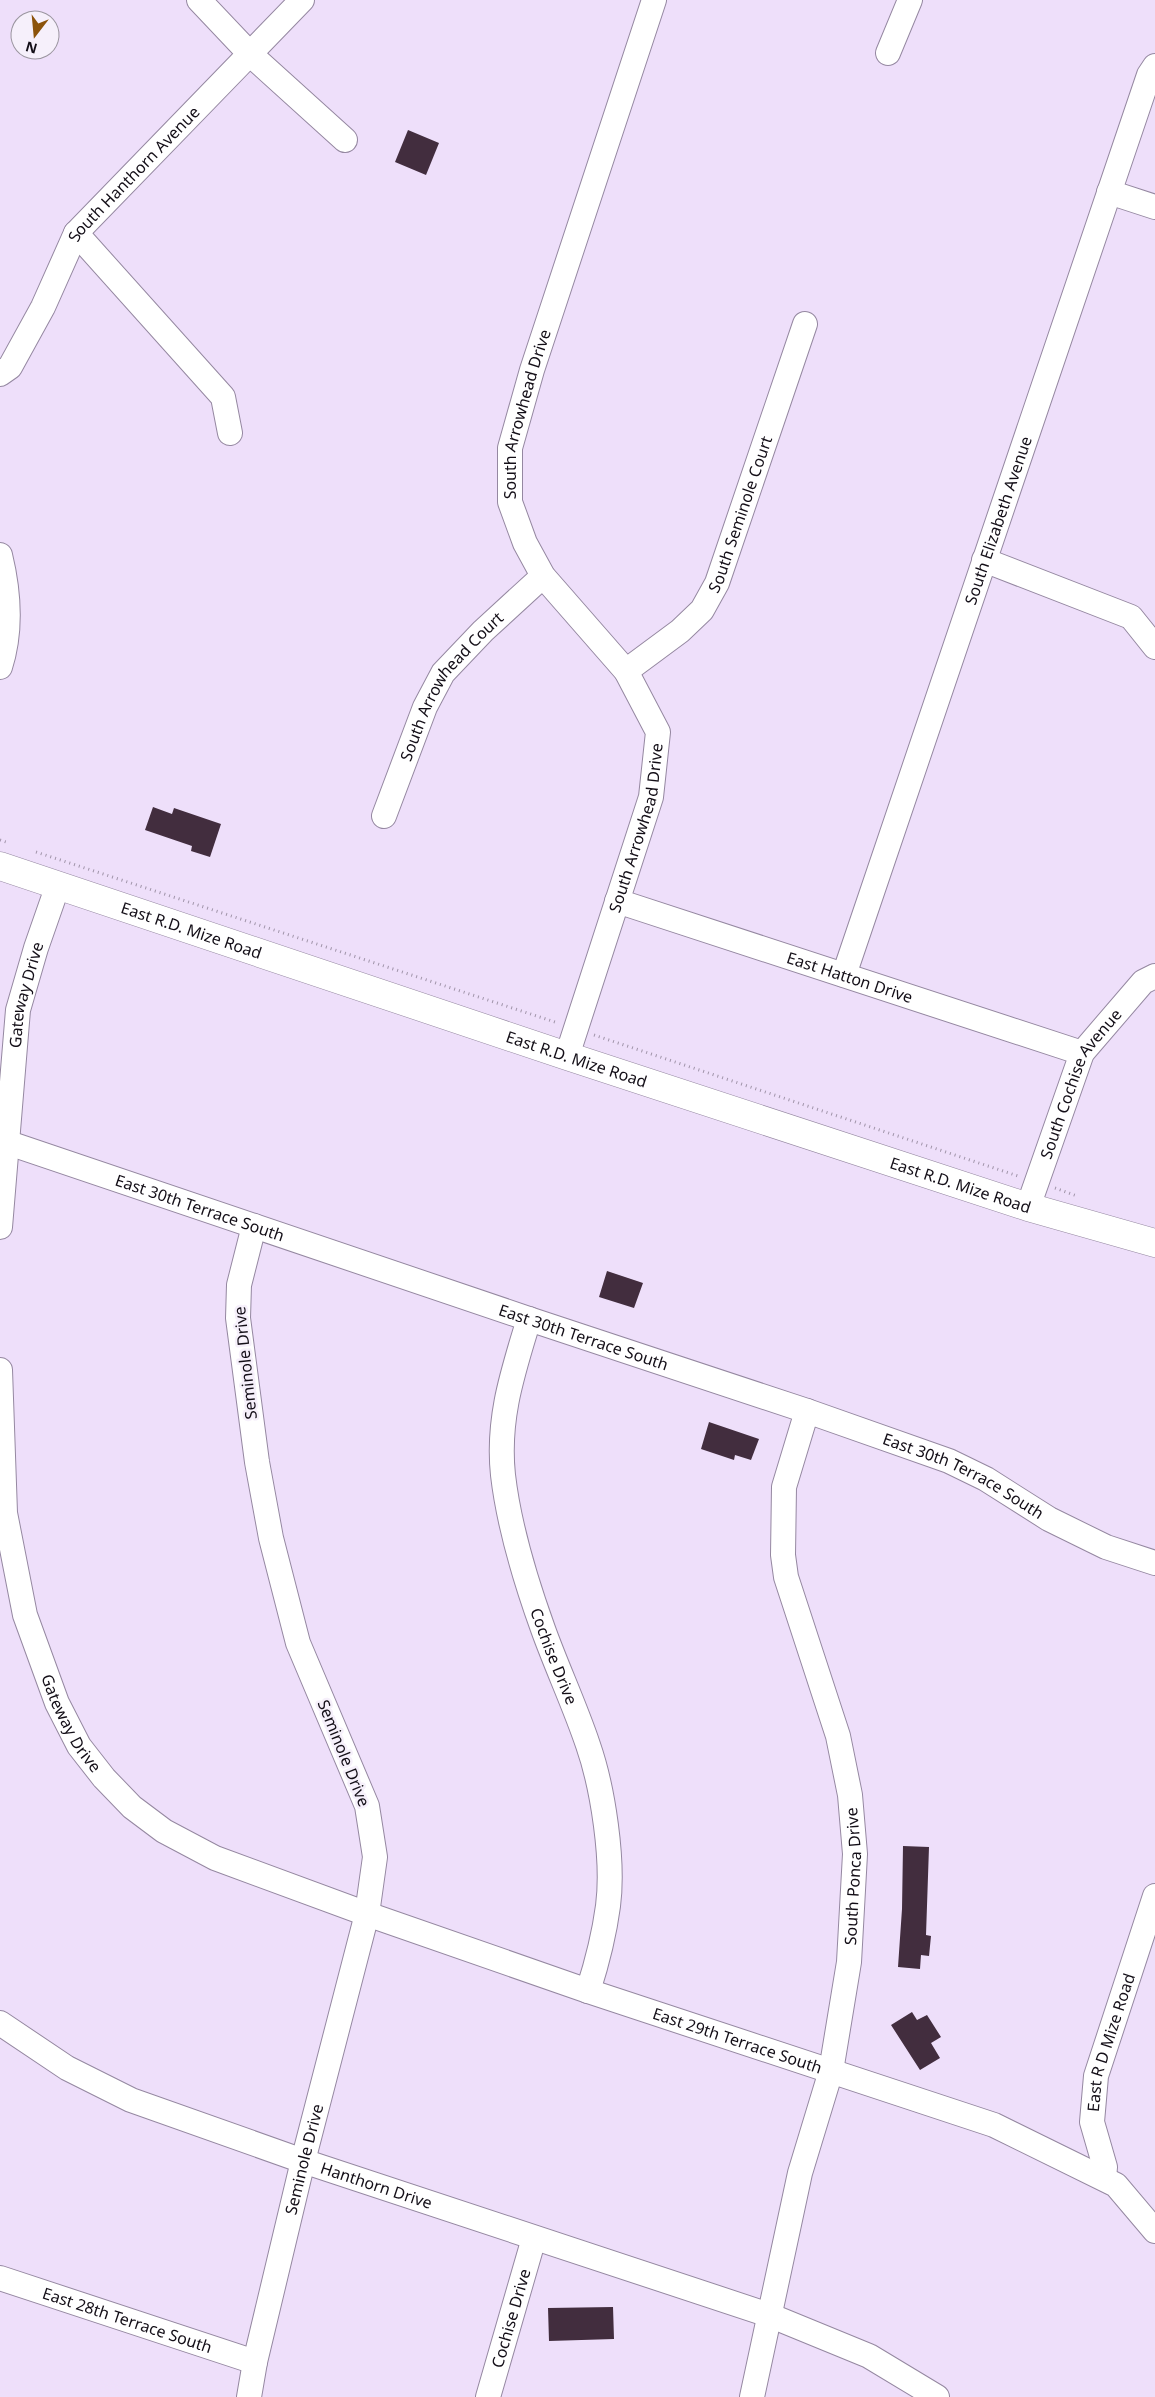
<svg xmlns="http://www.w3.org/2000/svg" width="1155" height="2397" font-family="'Noto Sans',sans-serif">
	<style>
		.building { fill: #422d3e }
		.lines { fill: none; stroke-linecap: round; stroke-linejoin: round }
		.minor-casing { stroke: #9588a1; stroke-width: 26 }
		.major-casing { stroke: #9588a1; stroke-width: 29 }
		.path { stroke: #a094a9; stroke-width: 3; stroke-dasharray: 1 4; stroke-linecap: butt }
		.minor { stroke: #fff; stroke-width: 24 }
		.major { stroke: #fff; stroke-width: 28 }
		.labels { text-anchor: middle; stroke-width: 5; stroke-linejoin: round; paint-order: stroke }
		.street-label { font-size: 16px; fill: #130e17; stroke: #f6f0fb }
	</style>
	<rect width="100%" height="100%" fill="#eedffa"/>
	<path class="building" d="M 408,130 L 439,143 L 426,175 L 395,162 Z
		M 153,807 L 172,814 L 174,808 L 221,824 L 210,857 L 191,851 L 192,846 L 145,830 Z
		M 607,1271 L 643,1283 L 634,1308 L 599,1297 Z
		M 709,1422 L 759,1439 L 751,1460 L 735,1455 L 734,1460 L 701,1449 Z
		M 903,1846 L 929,1847 L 926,1935 L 931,1936 L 929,1956 L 921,1955 L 920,1969 L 898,1967 L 902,1909 Z
		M 912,2012 L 917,2020 L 927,2015 L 941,2037 L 931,2043 L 940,2058 L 920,2070 L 891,2025 Z
		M 613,2307 L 614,2339 L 549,2341 L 548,2308 Z"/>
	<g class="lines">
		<defs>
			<g id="minor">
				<path d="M 199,0 L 251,55 L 345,140"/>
				<path d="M 888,53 L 910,0"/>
				<path d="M 1109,192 L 1155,207"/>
				<path d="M 76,233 L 223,397 L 230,433"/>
				<path id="s1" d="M 0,374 L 10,367 L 43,307 L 76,233 L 302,0"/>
				<path d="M 0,555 C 9,592 12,630 0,667"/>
				<path d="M 984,560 L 1131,617 L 1155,647"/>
				<path id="s2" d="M 626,671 L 680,631 L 702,610 L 717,583 L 805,324"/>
				<path id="s3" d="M 384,816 L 425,707 L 443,673 L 483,631 L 543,576"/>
				<path id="s4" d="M 617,901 L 1082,1053"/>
				<path id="s5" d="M 844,975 L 1149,75 L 1155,66"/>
				<path id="s6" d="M 567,1056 L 651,797 L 658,732 L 626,671 L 543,576 L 525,543 L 510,502 L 510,448 L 532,370 L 654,0"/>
				<path id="s7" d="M 0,1140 L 529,1319 L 807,1411 L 949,1461 L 986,1479 L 1049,1519 L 1106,1547 L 1155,1563"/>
				<path id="s8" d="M 1028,1207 L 1082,1053 L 1143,982 L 1155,976"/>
				<path id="s9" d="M 0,1227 L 18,1010 L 36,948 L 58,885"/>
				<path id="s10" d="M 529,1319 C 513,1372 497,1418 503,1475 C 509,1527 525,1579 543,1629 C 557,1668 575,1706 588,1745 C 603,1788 614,1861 608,1906 C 604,1936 597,1963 588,1991"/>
				<path id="s11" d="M 0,1370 L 5,1513 L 25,1615 L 57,1703 L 79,1746 L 104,1778 L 132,1807 L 164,1831 L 215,1858 L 367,1914 L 588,1991 L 994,2125 L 1116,2185 L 1155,2231"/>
				<path id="s12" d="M 0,2023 L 67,2068 L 131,2100 L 303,2161 L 769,2315 L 869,2356 L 937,2397"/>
				<path id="s13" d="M 1104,2178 L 1105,2167 L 1092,2122 L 1096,2076 L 1155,1896"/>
				<path id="s14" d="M 0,2278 L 255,2362"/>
				<path id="s15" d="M 249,2397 L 255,2362 L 303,2161 L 367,1914 L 375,1857 L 367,1806 L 298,1643 L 271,1538 L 257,1462 L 238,1318 L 239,1285 L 254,1226"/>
				<path id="s16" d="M 488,2397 L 534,2238"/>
				<path id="s17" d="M 752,2397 L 800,2173 L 831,2071 L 849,1962 L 855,1854 L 850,1795 L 838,1736 L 786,1577 L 783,1555 L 784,1487 L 807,1411"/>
			</g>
			<g id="major">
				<path id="s18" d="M 0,866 L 567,1056 L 1028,1207 L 1155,1243"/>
			</g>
		</defs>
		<use href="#minor" class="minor-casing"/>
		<use href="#major" class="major-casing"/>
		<path class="path" d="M 0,840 L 9,843
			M 36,852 L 558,1023
			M 594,1035 L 1018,1176
			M 1055,1188 L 1077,1196"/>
		<use href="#minor" class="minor"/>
		<use href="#major" class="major"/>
	</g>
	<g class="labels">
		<g class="street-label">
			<text dy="6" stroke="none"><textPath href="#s1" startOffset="244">South Hanthorn Avenue</textPath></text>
			<text dy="6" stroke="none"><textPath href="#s6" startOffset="704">South Arrowhead Drive</textPath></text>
			<text dy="6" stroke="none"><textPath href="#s2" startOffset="201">South Seminole Court</textPath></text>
			<text dy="6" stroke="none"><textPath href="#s5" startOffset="480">South Elizabeth Avenue</textPath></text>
			<text dy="6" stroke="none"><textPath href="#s3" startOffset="148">South Arrowhead Court</textPath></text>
			<text dy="6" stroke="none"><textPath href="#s6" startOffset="239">South Arrowhead Drive</textPath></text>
			<text dy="6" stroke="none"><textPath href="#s18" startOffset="202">East R.D. Mize Road</textPath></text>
			<text dy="6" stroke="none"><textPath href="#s4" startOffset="245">East Hatton Drive</textPath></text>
			<text dy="6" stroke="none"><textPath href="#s9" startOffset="234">Gateway Drive</textPath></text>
			<text dy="6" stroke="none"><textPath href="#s18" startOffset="608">East R.D. Mize Road</textPath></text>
			<text dy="6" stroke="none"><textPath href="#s8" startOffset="135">South Cochise Avenue</textPath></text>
			<text dy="6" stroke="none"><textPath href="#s18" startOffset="1012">East R.D. Mize Road</textPath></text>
			<text dy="6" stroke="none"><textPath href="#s7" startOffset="211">East 30th Terrace South</textPath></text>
			<text dy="6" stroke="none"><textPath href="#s7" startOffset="616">East 30th Terrace South</textPath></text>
			<text transform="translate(245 1363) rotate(-96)" y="6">Seminole Drive</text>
			<text dy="6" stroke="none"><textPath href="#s7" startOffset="1021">East 30th Terrace South</textPath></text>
			<text dy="6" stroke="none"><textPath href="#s10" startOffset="348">Cochise Drive</textPath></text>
			<text dy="6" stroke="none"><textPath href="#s11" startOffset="365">Gateway Drive</textPath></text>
			<text transform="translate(344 1753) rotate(68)" y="6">Seminole Drive</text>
			<text dy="6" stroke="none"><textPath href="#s17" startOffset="532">South Ponca Drive</textPath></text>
			<text dy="6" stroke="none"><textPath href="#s11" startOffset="1121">East 29th Terrace South</textPath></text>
			<text dy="6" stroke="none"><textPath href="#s13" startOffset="140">East R D Mize Road</textPath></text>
			<text dy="6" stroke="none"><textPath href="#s15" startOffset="244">Seminole Drive</textPath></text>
			<text dy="6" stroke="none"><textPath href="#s12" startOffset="412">Hanthorn Drive</textPath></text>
			<text dy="6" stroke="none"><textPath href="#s16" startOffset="82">Cochise Drive</textPath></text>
			<text dy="6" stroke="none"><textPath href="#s14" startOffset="134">East 28th Terrace South</textPath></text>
		</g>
	</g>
	<g transform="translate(35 35) rotate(196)"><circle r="24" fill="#f6f0fb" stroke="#9b96a0"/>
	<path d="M0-4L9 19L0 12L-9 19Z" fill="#8c530b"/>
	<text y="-8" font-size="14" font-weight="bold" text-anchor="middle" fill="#130e17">N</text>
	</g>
</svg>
